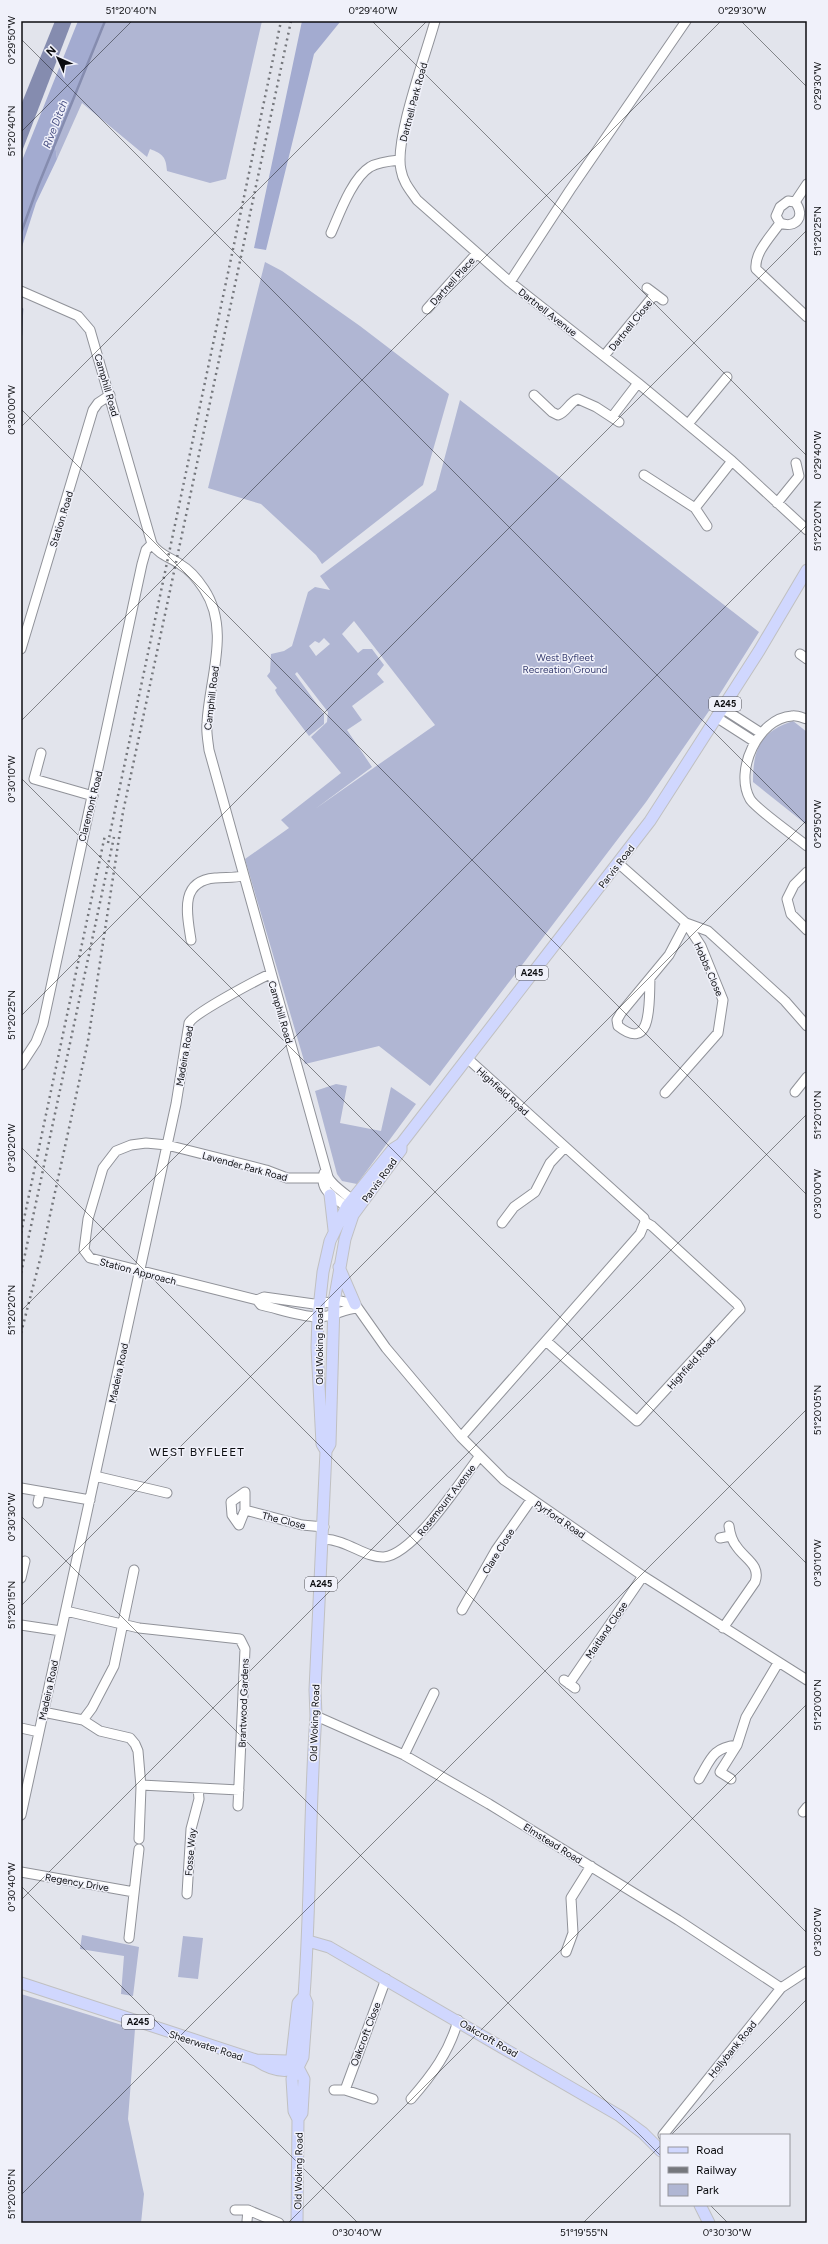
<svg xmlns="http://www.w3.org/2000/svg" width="828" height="2244" font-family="Figtree,sans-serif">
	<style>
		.green { fill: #b0b6d3; fill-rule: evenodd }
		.forest { fill: #a3abd0 }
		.water { fill: #858caf }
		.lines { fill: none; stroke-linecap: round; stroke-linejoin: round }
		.stream { stroke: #858caf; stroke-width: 2.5 }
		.minor-casing { stroke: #909299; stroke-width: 11 }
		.major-casing { stroke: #c0c0c1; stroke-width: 13 }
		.minor { stroke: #fff; stroke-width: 9 }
		.major { stroke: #d0d7fe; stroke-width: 11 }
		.rail { stroke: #75777c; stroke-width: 2.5; stroke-dasharray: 2 4; stroke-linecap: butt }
		.ticks { fill: none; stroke: #0c0d10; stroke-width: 1; stroke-opacity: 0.45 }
		.labels { text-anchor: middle; stroke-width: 3; stroke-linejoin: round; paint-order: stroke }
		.shield { fill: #f0f1fa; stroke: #505156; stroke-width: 1 }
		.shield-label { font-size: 9px; font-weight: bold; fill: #0c0d10 }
		.street-label { font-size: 10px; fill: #0c0d10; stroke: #f0f1fa }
		.park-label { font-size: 10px; fill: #3a4072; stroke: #f0f1fa }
		.water-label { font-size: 11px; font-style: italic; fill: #4a5184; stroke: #f0f1fa }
		.quarter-label { font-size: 12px; letter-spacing: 1px; fill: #0c0d10; stroke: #f0f1fa }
		.neatline { fill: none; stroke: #0c0d10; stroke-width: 1.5 }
		.ticks-label { font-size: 10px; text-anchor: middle; fill: #0c0d10 }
	</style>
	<rect width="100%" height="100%" fill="#e2e4ec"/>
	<path class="green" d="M 104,21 L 262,21 L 226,179 L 210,183 L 167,171 C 166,157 163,154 150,149 L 147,157 L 82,103 L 57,159 L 55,144 Z
		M 265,262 L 282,271 L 360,326 L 449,394 L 423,485 L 322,564 L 316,555 L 261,504 L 208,488 Z
		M 460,400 L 759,632 L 711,708 L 646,802 L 430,1086 L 379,1046 L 305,1064 L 245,859 L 289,828 L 281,820 L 341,773 L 311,737 L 327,722 L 328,712 L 297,672 L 295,674 L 324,714 L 324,724 L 309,736 L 277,694 L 275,690 L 277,688 L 267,676 L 270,672 L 271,654 L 284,651 L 292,646 L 308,592 L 315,587 L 330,590 L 320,576 L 436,490 ZM 354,621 L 435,725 L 315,809 L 372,767 L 347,730 L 362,720 L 352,706 L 384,682 L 377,674 L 384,665 L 372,649 L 363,649 L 358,653 L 342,634 ZM 324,638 L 330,644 L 316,656 L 309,646 L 315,641 L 319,643 Z
		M 793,721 L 807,732 L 807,825 L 753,782 C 753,749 760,732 793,721 Z
		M 336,1084 L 347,1086 L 340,1123 L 381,1131 L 391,1087 L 416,1104 L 357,1184 L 342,1181 L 337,1174 L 315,1091 Z
		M 82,1935 L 139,1947 L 133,1996 L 121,1994 L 124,1956 L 80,1949 Z
		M 183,1936 L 203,1938 L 198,1979 L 178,1977 Z
		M 21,1994 L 135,2029 L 128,2119 L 144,2194 L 141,2223 L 21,2223 Z"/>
	<path class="forest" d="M 78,21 L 104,21 L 55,144 L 57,159 L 36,203 L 21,250 L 21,163 Z
		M 302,21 L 340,22 L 314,54 L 266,250 L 254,248 Z"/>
	<path class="water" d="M 55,21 L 72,21 L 21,154 L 21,105 Z"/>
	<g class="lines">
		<path class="stream" d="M 21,233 L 38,186 L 105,21
			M 21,335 L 22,309"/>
		<defs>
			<path id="minor" d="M 435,21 C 426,54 394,140 401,170 C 403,182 410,190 417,200 L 510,282 L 638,383 L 732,461 L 807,530
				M 788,201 L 795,202 C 806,216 796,229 780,223 L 776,216 L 780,207 Z
				M 795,202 L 807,184
				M 780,223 C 771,236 754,253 756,269 L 807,317
				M 331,233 C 339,215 352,178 370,167 C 379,162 390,161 400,160
				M 510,282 L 570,190 L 686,21
				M 647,288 L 663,300
				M 21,291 L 78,316 L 90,330 L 152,544 C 160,556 171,557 181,565 C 190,570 198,580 204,589 C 231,630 209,679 207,723 C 206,732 208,741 209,750 L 328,1177 C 332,1186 349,1196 357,1204
				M 427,309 L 477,253
				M 604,356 L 655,294
				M 534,395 L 552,412 L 558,415 C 567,412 569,402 578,399 L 596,407 L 619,422
				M 612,417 L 638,383
				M 688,424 L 727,377
				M 644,475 L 695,508 L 707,526
				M 777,503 L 799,476 L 796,463
				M 695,508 L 732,461
				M 21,649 L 93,410 L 98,403 L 110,395
				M 800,654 L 807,659
				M 722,708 L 761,733
				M 716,717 L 755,742
				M 807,719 C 803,718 796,715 792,716 C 758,718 734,771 750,799 C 756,809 796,837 807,846
				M 41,753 L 34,779 L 93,796
				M 618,863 L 686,923 L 701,946 L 723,1000 L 718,1033 L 665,1093
				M 807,872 L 794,885 L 787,899 L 791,914 L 807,930
				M 686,923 L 708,931 L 785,1001 L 807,1026
				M 191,940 C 187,914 179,881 215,878 C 225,877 234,878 243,876
				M 650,978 C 649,1000 653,1054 618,1026 L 617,1020 L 621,1013 L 669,955 L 686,923
				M 21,1065 L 36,1042 L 43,1024 L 142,564 L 146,550 L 152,544
				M 795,1092 L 807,1077
				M 324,1173 C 318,1194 340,1198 350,1211
				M 323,1178 L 287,1178 L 266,1170 L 167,1145 L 146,1143 L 131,1145 L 116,1151 L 103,1168 L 88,1219 L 84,1250 L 90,1258 L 257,1300 L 264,1297 L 314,1304 L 340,1301 L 355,1304 L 386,1348 L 461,1437 L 504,1480 L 643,1576 L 807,1680
				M 502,1223 L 514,1207 L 535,1192 L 550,1163 L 565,1147
				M 257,1300 L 261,1305 C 279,1309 299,1316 317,1317 C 331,1318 343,1309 357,1308
				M 546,1341 L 637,1421 L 736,1313 L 740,1309 L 737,1304 L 652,1226 L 645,1222
				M 461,1437 L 640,1234 L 645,1222 L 644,1218 L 467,1058
				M 95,1476 L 167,1493
				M 21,1488 L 90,1500
				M 38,1503 L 40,1492
				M 245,1510 L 245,1492 L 231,1502 L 232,1515 L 239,1525 L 245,1510 L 302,1525 L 324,1527
				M 720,1538 L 730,1536
				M 324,1539 C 348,1540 365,1558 384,1557 C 414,1554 461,1481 479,1457
				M 21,1578 L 25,1561
				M 462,1610 L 496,1550 L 531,1500
				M 66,1611 L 139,1628 L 240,1639 L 245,1649 L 238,1806
				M 21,1625 L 61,1631
				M 723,1628 L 755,1582 C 761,1565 745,1559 737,1547 C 732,1541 730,1534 729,1526
				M 564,1680 L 575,1688
				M 569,1684 L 643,1576
				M 43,1712 L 83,1720 L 100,1731 L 130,1738 L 135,1744 L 138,1751 L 141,1787 L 139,1839
				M 316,1716 L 404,1755 L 489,1804 L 678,1920 L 781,1988
				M 83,1720 L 92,1708 L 114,1666 L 134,1570
				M 21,1728 L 39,1732
				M 404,1755 L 434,1693
				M 699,1779 C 711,1759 712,1748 737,1745
				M 731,1779 L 720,1772 L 737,1745 L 746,1717 L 778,1663
				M 141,1785 L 239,1790
				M 803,1812 L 807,1807
				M 21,1815 L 176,1104 L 189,1023 C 194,1013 257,980 270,974
				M 21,1872 L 134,1892
				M 187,1894 L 191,1829 L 199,1799 L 198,1788
				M 129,1938 L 139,1849
				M 566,1952 L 573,1933 L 571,1898 L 591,1866
				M 334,2090 L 345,2090 L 373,2099
				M 345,2090 L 386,1979
				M 411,2099 C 432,2075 450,2051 458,2020
				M 663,2135 L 781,1988 L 807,1971
				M 235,2210 L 248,2210 L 279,2223
				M 247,2221 L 248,2210"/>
			<path id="major" d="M 330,1195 L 334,1230
				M 339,1267 L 355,1304
				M 326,1451 L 322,1444 L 317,1347 L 318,1317 L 323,1272 L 330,1241 L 347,1206 L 393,1149 L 401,1144 L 650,821 L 759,651 L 807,570
				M 308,1941 L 329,1947 L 620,2116 L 643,2133 L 661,2151
				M 21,1983 L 256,2060 C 269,2069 282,2074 297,2068
				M 256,2060 L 287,2061 L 297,2068
				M 298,2119 L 302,2113 L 304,2079 L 292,2056 L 298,2003 L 304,1996
				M 700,2205 L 709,2223
				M 297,2223 L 298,2119 L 294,2111 L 292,2079 L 303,2057 L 307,2003 L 304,1996 C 311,1903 309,1810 316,1716 L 315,1690 L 326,1451 L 330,1444 L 334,1302 L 345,1239 L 353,1215 L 401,1150 L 401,1144"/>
		</defs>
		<use href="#minor" class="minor-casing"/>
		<use href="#major" class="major-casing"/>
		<use href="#minor" class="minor"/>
		<use href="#major" class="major"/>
		<path class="rail" d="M 108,843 L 281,21
			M 21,1233 L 105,835
			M 21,1273 L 114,837
			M 21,1333 L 42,1252 L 88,1041 L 123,812 L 291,21"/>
	</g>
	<path class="ticks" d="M 372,21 L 807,456M 741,21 L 807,87M 21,39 L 807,825M 21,132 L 132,21M 21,409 L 807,1195M 21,427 L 427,21M 21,721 L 721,21M 21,778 L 807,1564M 21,1016 L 807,230M 21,1147 L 807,1933M 21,1311 L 807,525M 21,1516 L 661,2156M 21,1606 L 807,820M 21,1886 L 358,2223M 21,1900 L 807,1114M 671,2135 L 807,1999M 21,2195 L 807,1409M 710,2205 L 728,2223M 288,2223 L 807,1704M 583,2223 L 661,2145"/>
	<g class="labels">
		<g class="shield">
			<rect x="709" y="697" width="32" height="14" rx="3"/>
			<rect x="516" y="966" width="32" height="14" rx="3"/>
			<rect x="305" y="1577" width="32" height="14" rx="3"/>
			<rect x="122" y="2015" width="32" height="14" rx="3"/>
		</g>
		<g class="shield-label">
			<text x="725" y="707">A245</text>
			<text x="532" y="976">A245</text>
			<text x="321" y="1587">A245</text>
			<text x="138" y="2025">A245</text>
		</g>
		<g class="street-label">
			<text transform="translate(413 102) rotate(-75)" y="4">Dartnell Park Road</text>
			<text transform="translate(452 281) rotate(-48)" y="4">Dartnell Place</text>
			<text transform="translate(548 312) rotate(38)" y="4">Dartnell Avenue</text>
			<text transform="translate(630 325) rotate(-51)" y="4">Dartnell Close</text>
			<text transform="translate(107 385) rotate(74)" y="4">Camphill Road</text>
			<text transform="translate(61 519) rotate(-73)" y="4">Station Road</text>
			<text transform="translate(211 698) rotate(-83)" y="4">Camphill Road</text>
			<text transform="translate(90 806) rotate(-76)" y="4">Claremont Road</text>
			<text transform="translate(616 866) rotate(-52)" y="4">Parvis Road</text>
			<text transform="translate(709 969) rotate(66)" y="4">Hobbs Close</text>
			<text transform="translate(281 1012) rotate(74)" y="4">Camphill Road</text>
			<text transform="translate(184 1056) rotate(-80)" y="4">Madeira Road</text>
			<text transform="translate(503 1091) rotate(42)" y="4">Highfield Road</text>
			<text transform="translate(245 1166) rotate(15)" y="4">Lavender Park Road</text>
			<text transform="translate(379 1180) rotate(-54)" y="4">Parvis Road</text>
			<text transform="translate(138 1271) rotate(15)" y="4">Station Approach</text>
			<text transform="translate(319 1346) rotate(-90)" y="4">Old Woking Road</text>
			<text transform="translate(691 1363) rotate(-48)" y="4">Highfield Road</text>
			<text transform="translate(118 1373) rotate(-78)" y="4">Madeira Road</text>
			<text transform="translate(446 1500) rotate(-52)" y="4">Rosemount Avenue</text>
			<text transform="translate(560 1519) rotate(34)" y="4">Pyrford Road</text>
			<text transform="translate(284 1520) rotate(14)" y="4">The Close</text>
			<text transform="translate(498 1551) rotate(-58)" y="4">Clare Close</text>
			<text transform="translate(606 1630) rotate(-56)" y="4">Maitland Close</text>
			<text transform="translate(48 1690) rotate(-78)" y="4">Madeira Road</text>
			<text transform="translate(243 1703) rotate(-88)" y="4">Brantwood Gardens</text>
			<text transform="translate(314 1723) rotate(-88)" y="4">Old Woking Road</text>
			<text transform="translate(553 1843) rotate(32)" y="4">Elmstead Road</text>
			<text transform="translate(190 1852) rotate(-85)" y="4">Fosse Way</text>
			<text transform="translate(77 1882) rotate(10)" y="4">Regency Drive</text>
			<text transform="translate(365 2034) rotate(-69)" y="4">Oakcroft Close</text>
			<text transform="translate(489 2038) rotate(30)" y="4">Oakcroft Road</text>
			<text transform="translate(206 2045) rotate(18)" y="4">Sheerwater Road</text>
			<text transform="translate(732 2049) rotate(-51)" y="4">Hollybank Road</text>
			<text transform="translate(298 2171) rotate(-89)" y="4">Old Woking Road</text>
		</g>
		<g class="park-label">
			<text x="565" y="661">West Byfleet<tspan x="565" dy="12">Recreation Ground</tspan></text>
		</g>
		<g class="water-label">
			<text transform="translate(55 124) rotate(-69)" y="4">Rive Ditch</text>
		</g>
		<g class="quarter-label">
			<text x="197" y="1456">WEST BYFLEET</text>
		</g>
	</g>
	<rect width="828" height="2244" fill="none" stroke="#f0f1fa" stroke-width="44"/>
	<rect x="660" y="2134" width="130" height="72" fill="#f0f1fa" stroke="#95969c"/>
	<rect x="668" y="2147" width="20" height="6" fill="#d0d7fe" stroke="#95969c"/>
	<text x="696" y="2154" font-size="12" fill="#0c0d10">Road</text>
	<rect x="668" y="2167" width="20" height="6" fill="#75777c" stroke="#95969c"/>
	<text x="696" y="2174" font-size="12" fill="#0c0d10">Railway</text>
	<rect x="668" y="2184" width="20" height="12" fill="#b0b6d3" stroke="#95969c"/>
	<text x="696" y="2194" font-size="12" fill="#0c0d10">Park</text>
	<g transform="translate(58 58) rotate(315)" stroke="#f0f1fa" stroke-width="3" paint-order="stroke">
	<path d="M0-3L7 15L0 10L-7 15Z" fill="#0c0d10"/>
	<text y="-6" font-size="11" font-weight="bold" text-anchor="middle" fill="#0c0d10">N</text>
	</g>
	<rect x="22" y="22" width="784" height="2200" class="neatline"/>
	<g class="ticks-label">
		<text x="131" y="14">51°20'40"N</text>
		<text x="373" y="14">0°29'40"W</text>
		<text x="742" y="14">0°29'30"W</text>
		<text transform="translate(11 40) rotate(-90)" y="4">0°29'50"W</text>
		<text transform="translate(817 86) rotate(-90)" y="4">0°29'30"W</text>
		<text transform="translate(11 131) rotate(-90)" y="4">51°20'40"N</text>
		<text transform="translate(817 231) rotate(-90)" y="4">51°20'25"N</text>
		<text transform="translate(11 410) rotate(-90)" y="4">0°30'00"W</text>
		<text transform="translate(817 455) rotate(-90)" y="4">0°29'40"W</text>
		<text transform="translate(817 526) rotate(-90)" y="4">51°20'20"N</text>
		<text transform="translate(11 779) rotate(-90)" y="4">0°30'10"W</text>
		<text transform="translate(817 824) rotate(-90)" y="4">0°29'50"W</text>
		<text transform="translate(11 1015) rotate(-90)" y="4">51°20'25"N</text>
		<text transform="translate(817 1115) rotate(-90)" y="4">51°20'10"N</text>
		<text transform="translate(11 1148) rotate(-90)" y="4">0°30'20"W</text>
		<text transform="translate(817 1194) rotate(-90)" y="4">0°30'00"W</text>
		<text transform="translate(11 1310) rotate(-90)" y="4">51°20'20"N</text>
		<text transform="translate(817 1410) rotate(-90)" y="4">51°20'05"N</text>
		<text transform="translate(11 1517) rotate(-90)" y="4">0°30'30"W</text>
		<text transform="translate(817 1563) rotate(-90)" y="4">0°30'10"W</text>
		<text transform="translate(11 1605) rotate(-90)" y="4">51°20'15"N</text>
		<text transform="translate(817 1705) rotate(-90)" y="4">51°20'00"N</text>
		<text transform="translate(11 1887) rotate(-90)" y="4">0°30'40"W</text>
		<text transform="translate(817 1932) rotate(-90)" y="4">0°30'20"W</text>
		<text transform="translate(11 2194) rotate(-90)" y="4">51°20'05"N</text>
		<text x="357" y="2236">0°30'40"W</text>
		<text x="584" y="2236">51°19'55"N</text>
		<text x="727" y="2236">0°30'30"W</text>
	</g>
</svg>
